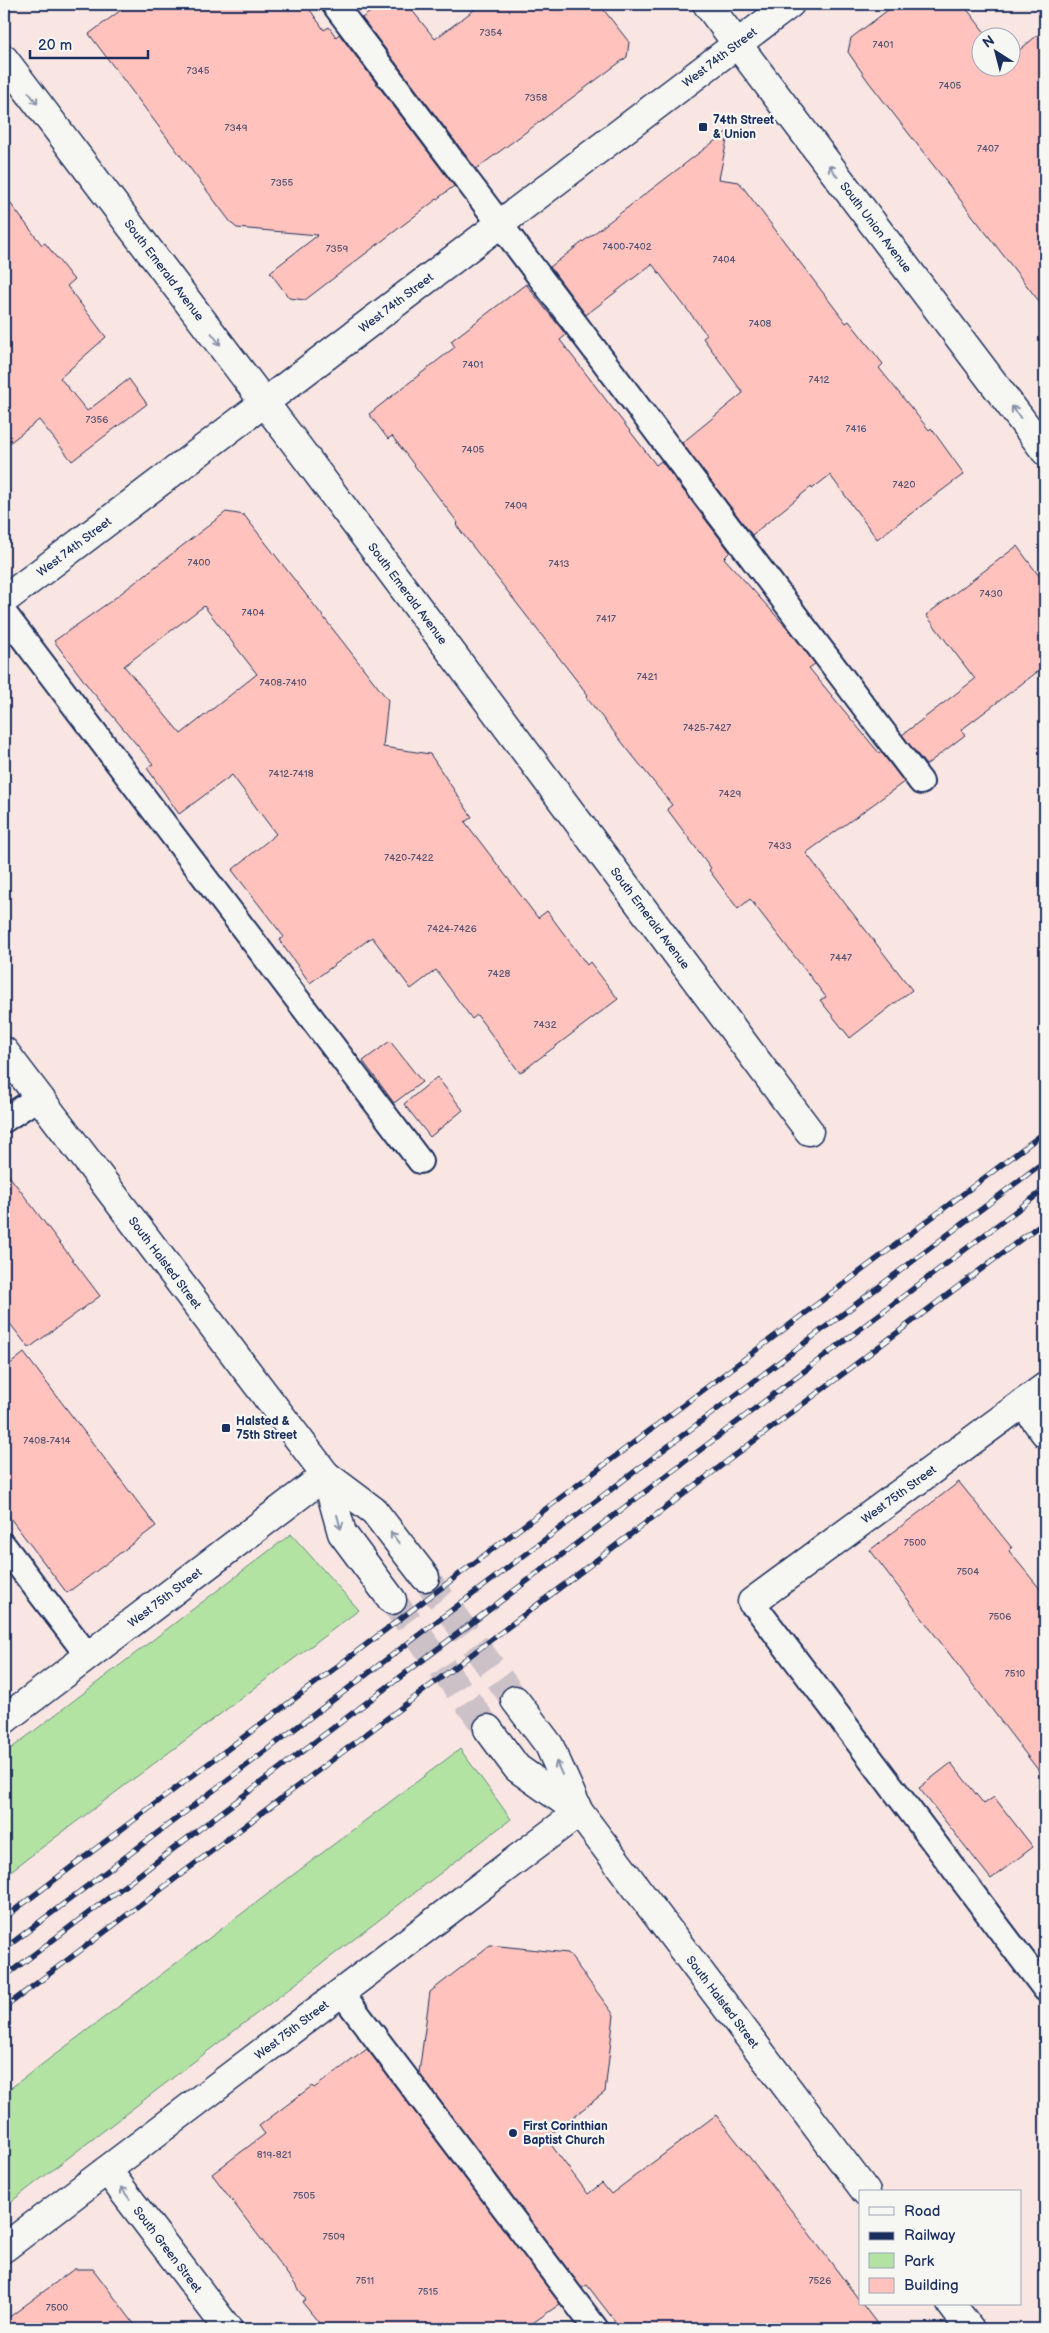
<svg xmlns="http://www.w3.org/2000/svg" width="1049" height="2333" font-family="'Balsamiq Sans',sans-serif">
	<style>
		.green { fill: #b2e3a3; stroke: #668980 }
		.building { fill: #ffc2bc; stroke: #1b2f5e; fill-rule: evenodd }
		.lines { fill: none; stroke-linecap: round; stroke-linejoin: round }
		.secondary-tunnel { stroke: #cdc1c8; stroke-width: 28; stroke-dasharray: 28 14; stroke-linecap: butt }
		.service-casing { stroke: #1b2f5e; stroke-width: 28 }
		.minor-casing { stroke: #1b2f5e; stroke-width: 31 }
		.tertiary-casing { stroke: #1b2f5e; stroke-width: 31 }
		.secondary-casing { stroke: #1b2f5e; stroke-width: 31 }
		.service { stroke: #f6f6f2; stroke-width: 24 }
		.minor { stroke: #f6f6f2; stroke-width: 28 }
		.tertiary { stroke: #f6f6f2; stroke-width: 28 }
		.secondary { stroke: #f6f6f2; stroke-width: 28 }
		.rail-casing { stroke: #1b2f5e; stroke-width: 5.5 }
		.rail { stroke: #f6f6f2; stroke-width: 4; stroke-dasharray: 11; stroke-linecap: butt }
		.oneway { stroke: #8892a8 }
		.poi-dot { fill: #1b2f5e; stroke: #f6f6f2; stroke-width: 2 }
		.labels { text-anchor: middle; stroke-width: 4.5; stroke-linejoin: round; paint-order: stroke }
		.number-label { font-size: 10px; fill: #545476 }
		.street-label { font-size: 12px; fill: #1b2f5e; stroke: #f6f6f2 }
		.poi-label { font-size: 12px; font-weight: bold; fill: #1b2f5e; stroke: #f6f6f2; text-anchor: start }
	</style>
	<rect width="100%" height="100%" fill="#f9e6e2"/>
	<filter id="ink" filterUnits="userSpaceOnUse"><feTurbulence type="fractalNoise" baseFrequency=".02" numOctaves="2"/><feDisplacementMap in="SourceGraphic" scale="10" xChannelSelector="R" yChannelSelector="G"/><feConvolveMatrix kernelMatrix="1 2 1 2 8 2 1 2 1" color-interpolation-filters="sRGB"/></filter>
	<g filter="url(#ink)">
		<path class="green" d="M 291,1534 L 359,1610 L 4,1876 L 4,1754 Z
			M 460,1749 L 511,1819 L 4,2207 L 4,2093 Z"/>
		<path class="building" d="M 129,4 L 306,4 L 324,30 L 329,27 L 336,37 L 339,34 L 454,186 L 305,300 L 289,298 L 270,272 L 318,235 L 237,228 L 232,224 L 89,34 Z
			M 381,4 L 407,4 L 435,39 L 482,4 L 599,4 L 629,42 L 627,57 L 476,169 L 362,18 Z
			M 896,4 L 963,4 L 989,38 L 982,38 L 982,68 L 1012,68 L 1012,56 L 1045,29 L 1045,309 L 868,81 L 848,52 L 851,38 Z
			M 729,130 L 719,179 L 739,182 L 846,323 L 849,321 L 883,364 L 879,368 L 929,430 L 931,428 L 964,474 L 877,539 L 830,475 L 812,489 L 811,487 L 752,535 L 682,443 L 743,393 L 703,338 L 707,335 L 652,264 L 586,315 L 550,267 Z
			M 4,195 L 42,245 L 45,243 L 74,280 L 67,286 L 106,337 L 60,378 L 87,411 L 129,379 L 147,404 L 72,461 L 39,420 L 4,447 Z
			M 526,284 L 566,335 L 560,340 L 656,465 L 661,461 L 730,552 L 724,558 L 789,630 L 815,664 L 809,668 L 879,753 L 881,752 L 904,782 L 806,853 L 912,990 L 850,1038 L 820,1000 L 826,997 L 750,899 L 738,909 L 709,870 L 711,868 L 667,809 L 672,805 L 586,697 L 588,695 L 456,525 L 458,523 L 392,436 L 388,439 L 369,414 L 455,347 L 451,341 Z
			M 226,512 L 244,515 L 388,700 L 383,747 L 430,754 L 472,817 L 465,822 L 538,918 L 547,911 L 587,965 L 590,962 L 618,999 L 520,1073 L 477,1015 L 472,1019 L 436,970 L 411,989 L 372,937 L 310,983 L 279,940 L 284,937 L 232,870 L 276,834 L 232,775 L 179,814 L 147,768 L 153,764 L 90,689 L 54,641 L 111,601 ZM 204,606 L 257,674 L 181,734 L 124,666 Z
			M 1017,546 L 1045,584 L 1045,666 L 961,730 L 965,735 L 926,765 L 902,735 L 975,679 L 926,615 Z
			M 390,1041 L 422,1082 L 394,1103 L 363,1061 Z
			M 437,1077 L 463,1110 L 430,1137 L 404,1104 Z
			M 4,1169 L 100,1296 L 29,1348 L 4,1316 Z
			M 24,1353 L 156,1526 L 67,1593 L 4,1510 L 4,1369 Z
			M 959,1482 L 1012,1548 L 1009,1551 L 1045,1595 L 1045,1779 L 870,1550 Z
			M 951,1763 L 984,1804 L 994,1797 L 1033,1847 L 991,1879 L 919,1788 Z
			M 490,1945 L 568,1953 L 614,2015 L 605,2092 L 546,2138 L 588,2194 L 602,2183 L 611,2194 L 716,2115 L 799,2220 L 881,2329 L 621,2329 L 587,2285 L 582,2288 L 419,2073 L 430,1992 Z
			M 367,2049 L 560,2304 L 524,2329 L 324,2329 L 302,2302 L 306,2299 L 212,2174 L 265,2134 L 259,2126 L 312,2086 L 314,2088 Z
			M 74,2269 L 93,2269 L 138,2329 L 4,2329 L 4,2321 Z"/>
		<g class="lines">
			<path class="secondary-tunnel" d="M 425,1577 L 515,1700
				M 392,1600 L 488,1729"/>
			<defs>
				<path id="service" d="M 334,4 L 921,782
					M 4,613 L 420,1161
					M 4,1120 L 39,1097
					M 4,1546 L 88,1656
					M 752,1602 L 1045,1989
					M 341,1992 L 596,2329"/>
				<g id="minor">
					<path id="s1" d="M 707,4 L 1045,451"/>
					<path id="s2" d="M 4,59 L 295,443 L 809,1131"/>
					<path d="M 1023,1403 L 1045,1433"/>
					<path id="s3" d="M 752,1602 L 1045,1387"/>
					<path id="s4" d="M 4,1720 L 326,1475"/>
					<path id="s5" d="M 107,2170 L 228,2329"/>
					<path id="s6" d="M 4,2248 L 579,1812"/>
				</g>
				<g id="tertiary">
					<path id="s7" d="M 4,600 L 790,4"/>
				</g>
				<g id="secondary">
					<path id="s8" d="M 4,1051 L 326,1475 L 374,1511 L 425,1577"/>
					<path d="M 326,1475 L 342,1533 L 392,1600"/>
					<path id="s9" d="M 515,1700 L 549,1745 L 579,1812 L 866,2192"/>
					<path d="M 488,1729 L 517,1768 L 578,1811"/>
					<path d="M 951,2304 L 970,2329"/>
				</g>
			</defs>
			<use href="#service" class="service-casing"/>
			<use href="#minor" class="minor-casing"/>
			<use href="#tertiary" class="tertiary-casing"/>
			<use href="#secondary" class="secondary-casing"/>
			<use href="#service" class="service"/>
			<use href="#minor" class="minor"/>
			<use href="#tertiary" class="tertiary"/>
			<use href="#secondary" class="secondary"/>
			<defs>
				<path id="rail" d="M 4,1918 L 1045,1132
					M 4,1949 L 1045,1161
					M 4,1977 L 1045,1189
					M 4,2008 L 1045,1221"/>
			</defs>
			<use href="#rail" class="rail-casing"/>
			<use href="#rail" class="rail"/>
		</g>
		<defs><path id="oneway-shaft" d="M-6 0H5M1.5-3L5.5 0L1.5 3" fill="none" stroke-width="1.6" stroke-linecap="round" stroke-linejoin="round" transform="scale(1.25)"/></defs>
		<g class="oneway">
			<use href="#oneway-shaft" transform="translate(33 98) rotate(53)"/>
			<use href="#oneway-shaft" transform="translate(833 171) rotate(-127)"/>
			<use href="#oneway-shaft" transform="translate(216 339) rotate(53)"/>
			<use href="#oneway-shaft" transform="translate(1016 412) rotate(-127)"/>
			<use href="#oneway-shaft" transform="translate(339 1522) rotate(75)"/>
			<use href="#oneway-shaft" transform="translate(395 1538) rotate(-127)"/>
			<use href="#oneway-shaft" transform="translate(559 1768) rotate(-114)"/>
			<use href="#oneway-shaft" transform="translate(125 2193) rotate(-127)"/>
		</g>
	</g>
	<g class="poi-dot">
		<rect x="698" y="122" width="10" height="10" rx="2.5"/>
		<rect x="221" y="1423" width="10" height="10" rx="2.5"/>
		<circle cx="513" cy="2133" r="5"/>
	</g>
	<g class="labels">
		<g class="number-label">
			<text x="491" y="36">7354</text>
			<text x="883" y="48">7401</text>
			<text x="198" y="74">7345</text>
			<text x="950" y="89">7405</text>
			<text x="536" y="101">7358</text>
			<text x="236" y="131">7349</text>
			<text x="988" y="152">7407</text>
			<text x="282" y="186">7355</text>
			<text x="627" y="250">7400-7402</text>
			<text x="337" y="252">7359</text>
			<text x="724" y="263">7404</text>
			<text x="760" y="327">7408</text>
			<text x="473" y="368">7401</text>
			<text x="819" y="383">7412</text>
			<text x="97" y="423">7356</text>
			<text x="856" y="432">7416</text>
			<text x="473" y="453">7405</text>
			<text x="904" y="488">7420</text>
			<text x="516" y="509">7409</text>
			<text x="199" y="566">7400</text>
			<text x="559" y="567">7413</text>
			<text x="991" y="597">7430</text>
			<text x="253" y="616">7404</text>
			<text x="606" y="622">7417</text>
			<text x="647" y="680">7421</text>
			<text x="283" y="686">7408-7410</text>
			<text x="707" y="731">7425-7427</text>
			<text x="291" y="777">7412-7418</text>
			<text x="730" y="797">7429</text>
			<text x="780" y="849">7433</text>
			<text x="409" y="861">7420-7422</text>
			<text x="452" y="932">7424-7426</text>
			<text x="841" y="961">7447</text>
			<text x="499" y="977">7428</text>
			<text x="545" y="1028">7432</text>
			<text x="47" y="1444">7408-7414</text>
			<text x="915" y="1546">7500</text>
			<text x="968" y="1575">7504</text>
			<text x="1000" y="1620">7506</text>
			<text x="1015" y="1677">7510</text>
			<text x="274" y="2158">819-821</text>
			<text x="304" y="2199">7505</text>
			<text x="334" y="2240">7509</text>
			<text x="365" y="2284">7511</text>
			<text x="820" y="2284">7526</text>
			<text x="428" y="2295">7515</text>
			<text x="57" y="2311">7500</text>
		</g>
		<g class="street-label">
			<text dy="4" stroke="none"><textPath href="#s7" startOffset="898">West 74th Street</textPath></text>
			<text dy="4" stroke="none"><textPath href="#s1" startOffset="280">South Union Avenue</textPath></text>
			<text dy="4" stroke="none"><textPath href="#s2" startOffset="265">South Emerald Avenue</textPath></text>
			<text dy="4" stroke="none"><textPath href="#s7" startOffset="492">West 74th Street</textPath></text>
			<text dy="4" stroke="none"><textPath href="#s7" startOffset="88">West 74th Street</textPath></text>
			<text dy="4" stroke="none"><textPath href="#s2" startOffset="670">South Emerald Avenue</textPath></text>
			<text dy="4" stroke="none"><textPath href="#s2" startOffset="1075">South Emerald Avenue</textPath></text>
			<text dy="4" stroke="none"><textPath href="#s8" startOffset="266">South Halsted Street</textPath></text>
			<text dy="4" stroke="none"><textPath href="#s3" startOffset="182">West 75th Street</textPath></text>
			<text dy="4" stroke="none"><textPath href="#s4" startOffset="202">West 75th Street</textPath></text>
			<text dy="4" stroke="none"><textPath href="#s9" startOffset="368">South Halsted Street</textPath></text>
			<text dy="4" stroke="none"><textPath href="#s6" startOffset="361">West 75th Street</textPath></text>
			<text dy="4" stroke="none"><textPath href="#s5" startOffset="100">South Green Street</textPath></text>
		</g>
		<g class="poi-label">
			<text x="713" y="124">74th Street<tspan x="713" dy="14">&amp; Union</tspan></text>
			<text x="236" y="1425">Halsted &amp;<tspan x="236" dy="14">75th Street</tspan></text>
			<text x="523" y="2130">First Corinthian<tspan x="523" dy="14">Baptist Church</tspan></text>
		</g>
	</g>
	<rect width="1049" height="2333" fill="none" stroke="#f6f6f2" stroke-width="20"/>
	<rect x="10" y="10" width="1029" height="2313" fill="none" stroke="#1b2f5e" stroke-width="2" filter="url(#ink)"/>
	<rect x="859" y="2190" width="162" height="115" fill="#f6f6f2" stroke="#9ea6b7"/>
	<rect x="869" y="2207" width="25" height="8" fill="#f6f6f2" stroke="#9ea6b7"/>
	<text x="904" y="2216" font-size="15" fill="#1b2f5e">Road</text>
	<rect x="869" y="2232" width="25" height="8" fill="#1b2f5e" stroke="#9ea6b7"/>
	<text x="904" y="2240" font-size="15" fill="#1b2f5e">Railway</text>
	<rect x="869" y="2253" width="25" height="15" fill="#b2e3a3" stroke="#9ea6b7"/>
	<text x="904" y="2266" font-size="15" fill="#1b2f5e">Park</text>
	<rect x="869" y="2278" width="25" height="15" fill="#ffc2bc" stroke="#9ea6b7"/>
	<text x="904" y="2290" font-size="15" fill="#1b2f5e">Building</text>
	<g transform="translate(996 52) rotate(324)"><circle r="24" fill="#f6f6f2" stroke="#9ea6b7"/>
	<path d="M0-4L9 19L0 12L-9 19Z" fill="#1b2f5e"/>
	<text y="-8" font-size="14" font-weight="bold" text-anchor="middle" fill="#1b2f5e">N</text>
	</g>
	<path d="M30 50v8h118v-8" fill="none" stroke="#1b2f5e" stroke-width="2.5"/>
	<text x="38" y="50" font-size="15" fill="#1b2f5e" stroke="#f6f6f2" stroke-width="4" paint-order="stroke">20 m</text>
</svg>
